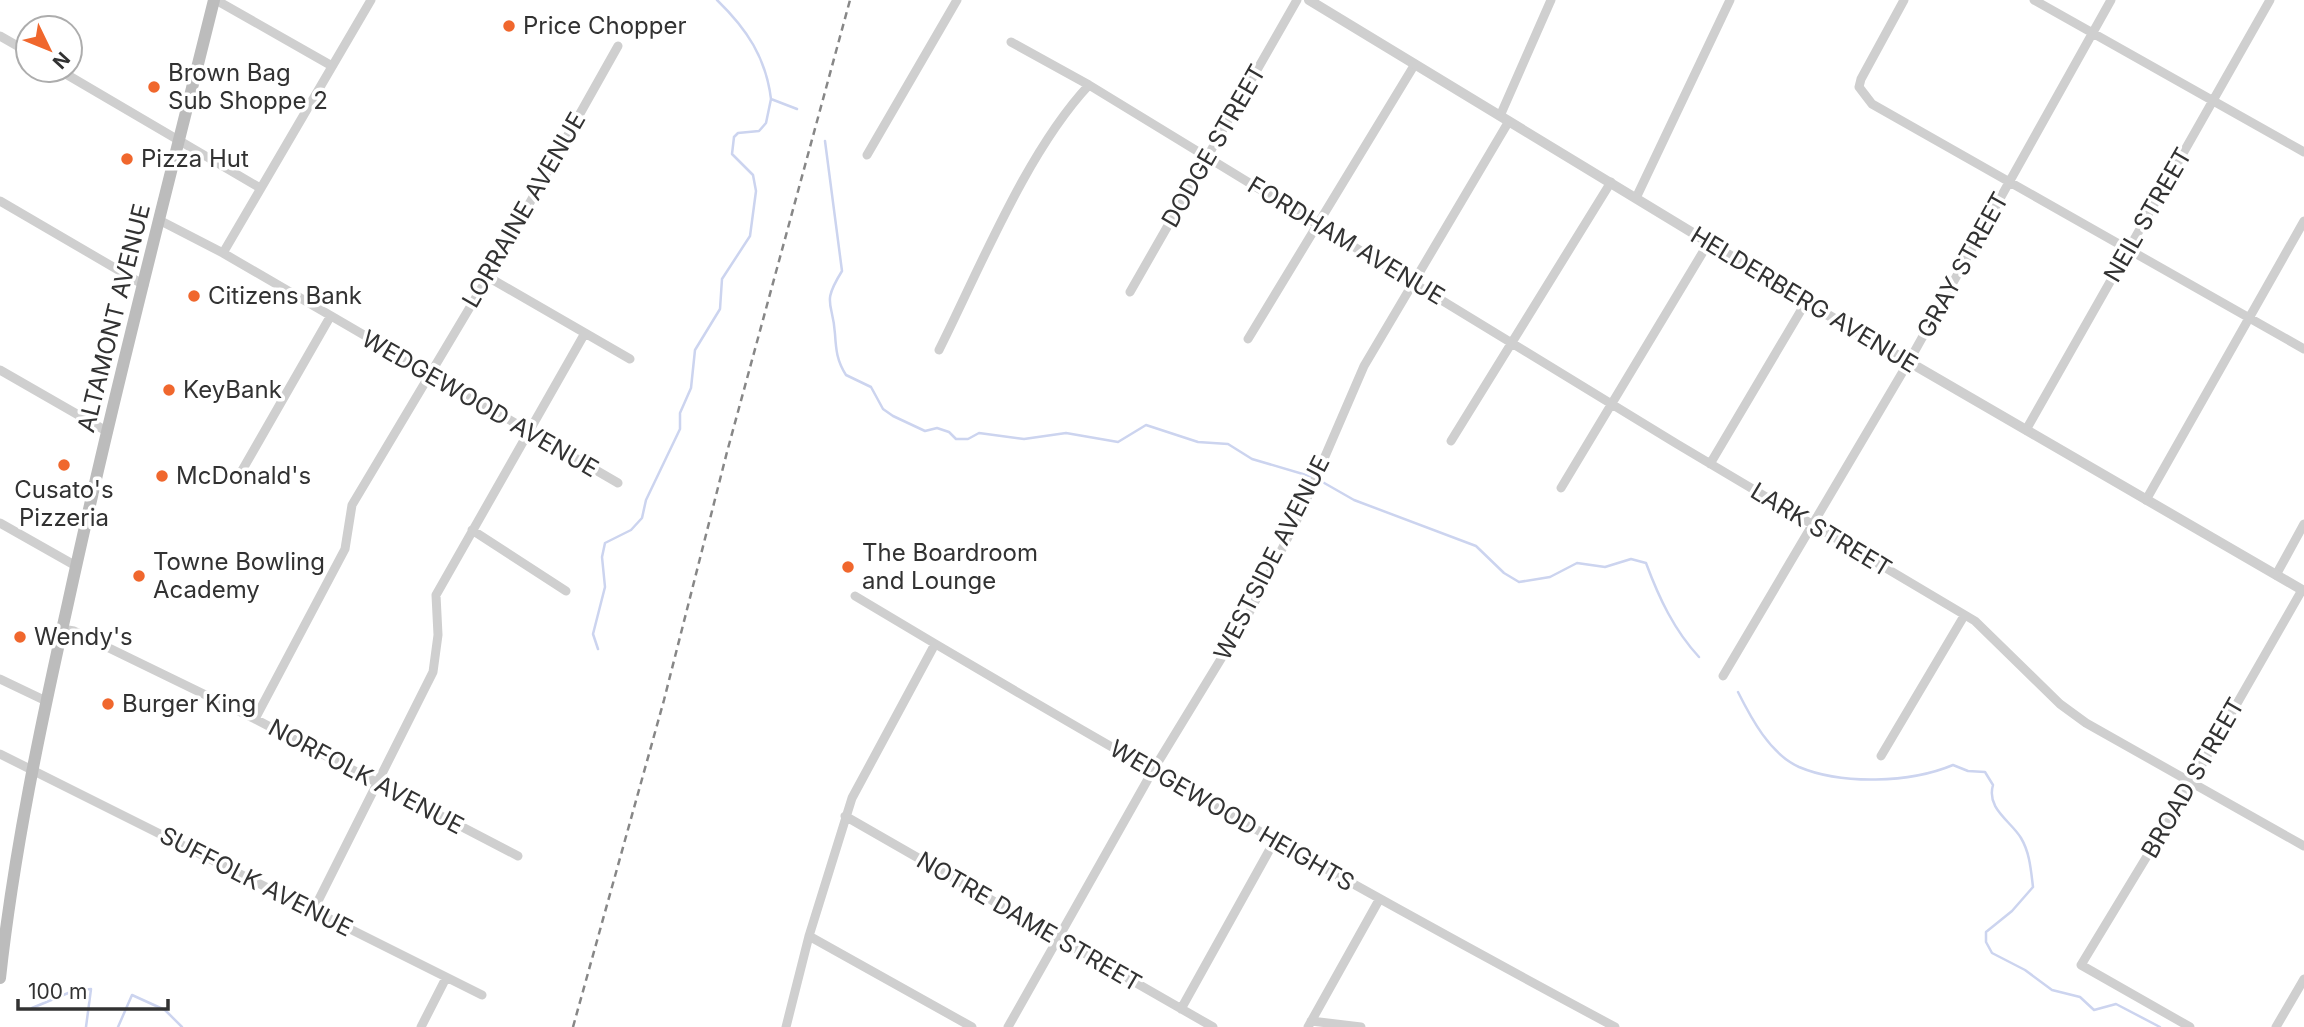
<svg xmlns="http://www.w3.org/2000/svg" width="2304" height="1027" font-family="Inter,sans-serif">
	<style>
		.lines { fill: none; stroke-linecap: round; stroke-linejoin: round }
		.stream { stroke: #ccd4ef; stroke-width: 2.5 }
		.minor { stroke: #cfcfcf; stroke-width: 9 }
		.tertiary { stroke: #cfcfcf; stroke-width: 10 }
		.secondary { stroke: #bcbcbc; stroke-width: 12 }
		.rail { stroke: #878787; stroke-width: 2.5; stroke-dasharray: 7 5; stroke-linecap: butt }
		.poi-dot { fill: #f0672d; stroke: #fff; stroke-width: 2.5 }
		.labels { text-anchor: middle; stroke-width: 7; stroke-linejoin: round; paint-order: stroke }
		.poi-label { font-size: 24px; fill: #323232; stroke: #fff; text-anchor: start }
		.street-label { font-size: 24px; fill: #323232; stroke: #fff }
	</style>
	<rect width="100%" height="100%" fill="#fff"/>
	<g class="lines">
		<path class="stream" d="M 717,0 C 747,29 766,58 771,99 L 797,109
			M 825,141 L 842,271 C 821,305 833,301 835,334 C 836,350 837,361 846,375 L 871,387 L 883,409 L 893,416 L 925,431 L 937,428 L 949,432 L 956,439 L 968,439 L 979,433 L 1024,439 L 1066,433 L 1118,442 L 1146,425 L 1198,442 L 1228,444 L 1252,459 L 1313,477
			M 1319,480 L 1354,500 L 1476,546 L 1504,573 L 1519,582 L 1550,577 L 1577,563 L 1605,567 L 1631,559 L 1646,563 C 1659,598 1674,630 1699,657
			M 598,649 L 593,634 L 605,587 L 602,557 L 605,543 L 631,530 L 642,518 L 646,500 L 680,429 L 680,413 L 691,388 L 695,350 L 720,309 L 722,279 L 750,236 L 756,191 L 753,175 L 732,154 L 734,137 L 738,133 L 759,131 L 766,123 L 771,99
			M 1738,692 C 1751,718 1770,754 1799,767 C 1842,785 1910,783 1953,765 L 1968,771 L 1985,772 L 1993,785 C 1986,809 2011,821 2021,838 C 2030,853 2031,871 2033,887 L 2012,911 L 1986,932 L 1986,942 L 1992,953 L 2025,970 L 2052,990 L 2080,997 L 2094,1010 L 2116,1004 L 2160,1027
			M 32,1008 L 73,991 L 91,989 L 86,1027
			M 118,1027 L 132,995 L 165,1010 L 182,1027"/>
		<path class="minor" d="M 216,0 L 332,66
			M 1904,0 L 1861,79 L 1859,87 L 1872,104 L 2304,349
			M 2034,0 L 2304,152
			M 0,36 L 28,52
			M 1011,42 L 1089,85 L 1677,444 L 1975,621 L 2060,704 L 2086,723 L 2304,846
			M 59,70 L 260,188
			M 1500,116 L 1551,0
			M 867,155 L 957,0
			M 1636,198 L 1730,0
			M 0,201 L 144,285
			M 159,220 L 223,253 L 618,483
			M 223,253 L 371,0
			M 488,277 L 630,359
			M 1130,292 L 1297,0
			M 1248,339 L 1415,64
			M 939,350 C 980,268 1027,151 1089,85
			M 0,370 L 108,432
			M 2026,430 L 2270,0
			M 1451,441 L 1611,182
			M 1710,464 L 1806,302
			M 240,474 L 330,317
			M 1561,488 L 1709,242
			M 2146,500 L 2304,221
			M 0,523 L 76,566
			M 472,530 L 566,591
			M 2276,575 L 2304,524
			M 855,596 C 1105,746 1358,889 1615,1027
			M 62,629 L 74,631 L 255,719 L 518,856
			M 1723,676 L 1908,363 L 2111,0
			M 0,679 L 46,701
			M 255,719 L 345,549 L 352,505 L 488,277 L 618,46
			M 0,754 L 482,995
			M 1881,756 L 1964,616
			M 845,816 L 1213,1027
			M 313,911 L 433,672 L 438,635 L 436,595 L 585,333
			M 809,936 L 972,1027
			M 1181,1009 L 1275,840
			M 1311,1021 L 1361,1027
			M 421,1027 L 446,978
			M 786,1027 L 809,936 L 852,798 L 935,644
			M 1008,1027 L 1152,772 L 1249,613 L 1301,512 L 1364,366 L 1509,121
			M 1308,1027 L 1379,900
			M 2190,1027 L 2081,965 L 2192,782 L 2302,590
			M 2276,1027 L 2304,979"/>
		<path class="tertiary" d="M 1309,0 L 1828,315 L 2304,591"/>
		<path class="secondary" d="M 0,978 C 14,851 40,728 68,603 C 112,401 164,201 214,0"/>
		<path class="rail" d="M 573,1027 L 664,700 L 727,452 L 850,0"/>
	</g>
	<g class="poi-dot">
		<circle cx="509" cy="26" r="7"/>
		<circle cx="154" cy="87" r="7"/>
		<circle cx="127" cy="159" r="7"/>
		<circle cx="194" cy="296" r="7"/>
		<circle cx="169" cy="390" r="7"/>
		<circle cx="64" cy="465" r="7"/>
		<circle cx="162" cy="476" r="7"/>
		<circle cx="848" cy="567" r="7"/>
		<circle cx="139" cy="576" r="7"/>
		<circle cx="20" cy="637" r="7"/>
		<circle cx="108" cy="704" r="7"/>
	</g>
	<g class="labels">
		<g class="poi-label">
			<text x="523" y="34">Price Chopper</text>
			<text x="168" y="81">Brown Bag<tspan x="168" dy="28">Sub Shoppe 2</tspan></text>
			<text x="141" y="167">Pizza Hut</text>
			<text x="208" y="304">Citizens Bank</text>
			<text x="183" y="398">KeyBank</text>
			<text x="176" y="484">McDonald's</text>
			<text x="64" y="498" text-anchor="middle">Cusato's<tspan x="64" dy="28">Pizzeria</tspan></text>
			<text x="862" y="561">The Boardroom<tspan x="862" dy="28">and Lounge</tspan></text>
			<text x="153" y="570">Towne Bowling<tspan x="153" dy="28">Academy</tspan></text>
			<text x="34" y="645">Wendy's</text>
			<text x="122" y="712">Burger King</text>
		</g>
		<g class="street-label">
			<text transform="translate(1214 146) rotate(-60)" y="8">DODGE STREET</text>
			<text transform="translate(524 210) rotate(-60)" y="8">LORRAINE AVENUE</text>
			<text transform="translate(2148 215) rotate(-60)" y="8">NEIL STREET</text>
			<text transform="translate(1346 241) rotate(31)" y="8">FORDHAM AVENUE</text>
			<text transform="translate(1963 265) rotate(-61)" y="8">GRAY STREET</text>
			<text transform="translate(1804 300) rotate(31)" y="8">HELDERBERG AVENUE</text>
			<text transform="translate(114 318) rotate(-76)" y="8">ALTAMONT AVENUE</text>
			<text transform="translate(480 404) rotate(30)" y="8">WEDGEWOOD AVENUE</text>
			<text transform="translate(1821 530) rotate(31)" y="8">LARK STREET</text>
			<text transform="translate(1272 558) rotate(-63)" y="8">WESTSIDE AVENUE</text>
			<text transform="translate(366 777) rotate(28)" y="8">NORFOLK AVENUE</text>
			<text transform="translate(2193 778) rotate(-60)" y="8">BROAD STREET</text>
			<text transform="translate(1232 816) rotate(30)" y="8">WEDGEWOOD HEIGHTS</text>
			<text transform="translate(256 882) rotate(27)" y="8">SUFFOLK AVENUE</text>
			<text transform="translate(1029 922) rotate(30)" y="8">NOTRE DAME STREET</text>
		</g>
	</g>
	<g transform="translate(49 49) rotate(133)"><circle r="33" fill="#ffffff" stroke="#adadad" stroke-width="2"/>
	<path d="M0-5L12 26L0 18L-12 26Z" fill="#f0672d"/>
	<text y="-10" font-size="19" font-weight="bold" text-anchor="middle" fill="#323232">N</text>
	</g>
	<path d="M18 999v10h150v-10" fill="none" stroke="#323232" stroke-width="3.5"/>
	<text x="28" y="999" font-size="21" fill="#323232" stroke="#ffffff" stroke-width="5" paint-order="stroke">100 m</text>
</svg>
